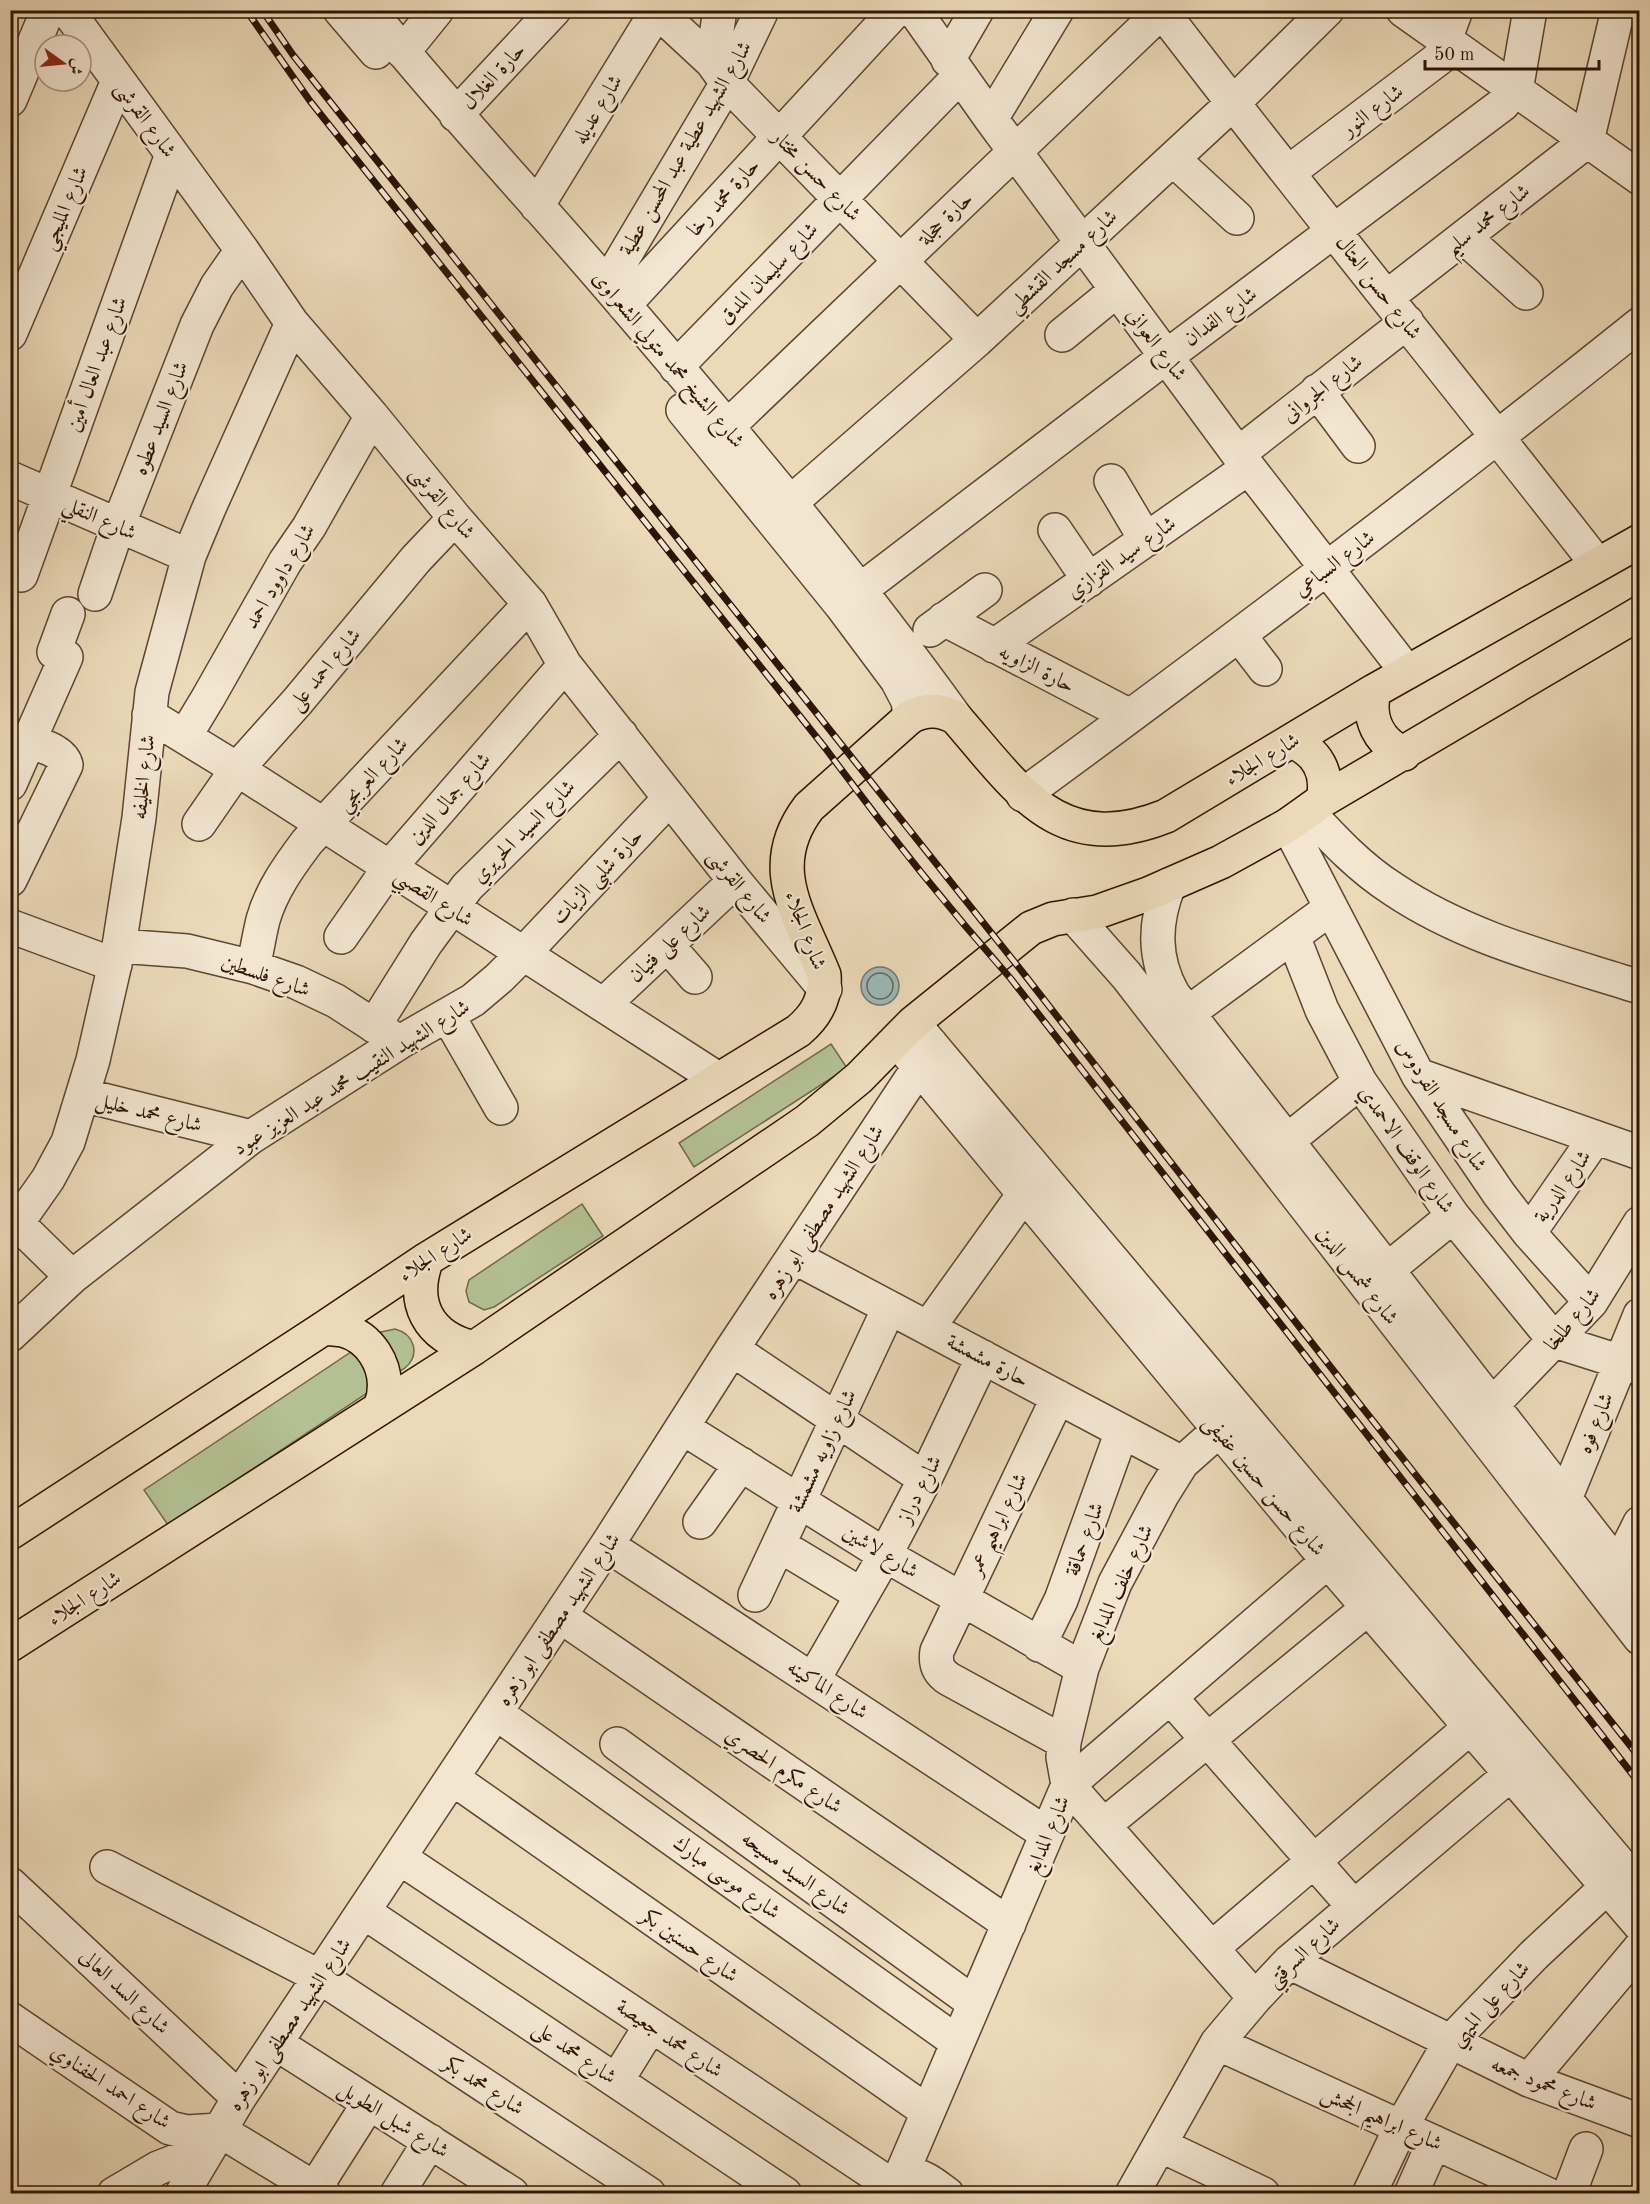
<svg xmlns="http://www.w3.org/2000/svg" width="1650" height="2204" font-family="'Old Standard TT',Amiri,serif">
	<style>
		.green { fill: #b3c092; stroke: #706a4a; stroke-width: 1.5 }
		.water { fill: #9bb9b7; stroke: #6f776f; stroke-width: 1.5 }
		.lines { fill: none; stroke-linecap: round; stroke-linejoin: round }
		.shore { stroke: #64665c; stroke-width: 1.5 }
		.minor-casing { stroke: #5d4530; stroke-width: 36 }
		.major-casing { stroke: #2e1402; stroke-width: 36 }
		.minor { stroke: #f2e6d1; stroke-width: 33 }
		.major { stroke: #ebd9b8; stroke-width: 33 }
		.rail-casing { stroke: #2e1402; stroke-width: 7 }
		.rail { stroke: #f2e6d1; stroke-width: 4.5; stroke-dasharray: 14; stroke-linecap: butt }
		.labels { text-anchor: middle; stroke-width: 4.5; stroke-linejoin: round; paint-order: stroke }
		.street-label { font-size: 21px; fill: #2e1402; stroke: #f2e6d1 }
	</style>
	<rect width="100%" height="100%" fill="#ebd9b8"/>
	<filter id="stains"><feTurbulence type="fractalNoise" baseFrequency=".00333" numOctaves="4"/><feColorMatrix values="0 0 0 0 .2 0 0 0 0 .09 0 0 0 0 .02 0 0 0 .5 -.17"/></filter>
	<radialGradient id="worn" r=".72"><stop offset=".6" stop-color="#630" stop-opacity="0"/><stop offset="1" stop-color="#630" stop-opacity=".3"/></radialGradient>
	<path class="green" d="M 831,1044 L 847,1068 L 694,1167 L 679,1143 Z
		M 582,1204 L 603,1236 L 494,1307 L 484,1310 L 469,1302 L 466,1291 L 469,1280 Z
		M 395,1329 C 414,1334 421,1354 405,1368 L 168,1525 L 144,1490 L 381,1332 Z"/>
	<path class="water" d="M861 986a19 19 0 1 1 38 0a19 19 0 1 1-38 0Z"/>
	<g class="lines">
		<path class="shore" d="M867 986a13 13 0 1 1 26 0a13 13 0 1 1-26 0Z"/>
		<defs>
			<path id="minor" d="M 67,10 L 242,250 L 292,323 L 372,416 L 455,518 L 530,604 L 565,665 L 735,881 L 825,989
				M 340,10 L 376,52
				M 369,10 C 445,105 529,194 608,286 C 728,426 848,568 956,718
				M 656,10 L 712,62 L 727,83 L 977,340
				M 914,10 L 991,119 L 1238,454 L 1407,672
				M 1161,10 C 1304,197 1453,379 1597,564
				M 1403,10 L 1640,178
				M 1445,40 L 1456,10
				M 403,52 L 437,10
				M 948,60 L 977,10
				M 712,62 L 720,10
				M 10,100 L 48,10
				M 456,115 L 554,10
				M 991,119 L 1057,10
				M 1173,159 L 1237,218
				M 1289,172 L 1454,47
				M 537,206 L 657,11
				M 1464,237 L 1526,293
				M 607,285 L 727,83 L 762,10
				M 1387,297 L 1587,141 L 1618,10
				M 624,305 L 896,10
				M 10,334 L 118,81
				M 1062,335 L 1117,290
				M 676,367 L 960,76
				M 1317,391 L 1358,446
				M 683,410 L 841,605 L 897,680 L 908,701 L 910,717
				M 727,427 L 1163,10
				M 1238,454 L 1407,322
				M 10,478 L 189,556
				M 1111,481 L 1146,540
				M 790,503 L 977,340 L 1232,104 L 1327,10
				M 1055,530 L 1089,580
				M 21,575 L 172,154
				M 859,591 L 1167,356 L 1503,104 L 1517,85 L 1530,10
				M 95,594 L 118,526 L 197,325 L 217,286 L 242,250
				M 944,619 L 1130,716
				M 930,630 L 985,590
				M 1239,635 L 1265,669
				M 994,646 L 1248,468
				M 54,652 L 68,614
				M 149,715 L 237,769 L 718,1079
				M 185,736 L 208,698 L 285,562 L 309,527 L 372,416
				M 10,784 L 66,657
				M 1023,795 C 1232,642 1438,486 1640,324
				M 1308,812 C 1334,840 1360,868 1393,889 C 1467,939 1555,960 1640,987
				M 199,824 L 237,769 L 297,702 L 416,559 L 455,518
				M 1288,825 L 1418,1075 L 1499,1194 L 1529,1233 L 1591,1302
				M 10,880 L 66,765 C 63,751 42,746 29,741
				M 1169,885 C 1154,923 1153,958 1173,994 L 1640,1595
				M 1073,915 L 1126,975 L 1640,1638
				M 10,926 L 115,965
				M 1293,936 L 1322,1010 L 1360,1082 L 1453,1216 L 1555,1341 L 1640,1368
				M 341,937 L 389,868 L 565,665
				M 667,945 L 695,977
				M 119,946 L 187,951 L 253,967 L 296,982 L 336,1001 L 393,1038
				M 253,967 C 257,951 259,936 263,920 C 271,891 289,866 307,842 L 530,604
				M 603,1005 L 735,881
				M 1188,1013 L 1331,908
				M 448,1016 L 501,1108
				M 374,1026 L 426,943 L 467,887 L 621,735
				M 919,1030 L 1640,1888
				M 905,1050 L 1328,1561 L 1640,1925
				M 1418,1075 L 1640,1153
				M 83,1095 L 251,1137
				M 1287,1141 L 1360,1082
				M 18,1224 L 72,1277
				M 10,1233 L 48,1179 L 68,1142 L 93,1060 L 119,946 L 139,818 L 152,692 L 189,556 L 209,508 L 292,323
				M 1529,1233 L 1595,1138
				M 794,1257 L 1182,1463
				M 1387,1270 L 1453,1216
				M 928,1328 L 1024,1194
				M 10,1335 L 72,1277 L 251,1137 L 400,1042 L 473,1000 L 499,978 L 523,954 L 670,798
				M 732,1349 L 925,1479
				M 1058,1397 L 937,1651 C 935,1663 938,1672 949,1679 L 1064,1742
				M 1492,1405 L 1591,1302 L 1640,1223
				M 1236,1415 L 1182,1463 L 1162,1495 L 1115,1583 L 1082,1668 L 1064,1742 L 1063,1757 L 1068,1785 L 1255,1998
				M 683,1428 L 885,1555 L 1082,1668
				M 1565,1499 L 1640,1315
				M 700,1522 L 741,1464
				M 607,1545 L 1047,1834
				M 779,1545 L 862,1595
				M 1610,1583 L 1640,1523
				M 755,1595 L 889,1308
				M 560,1616 L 1009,1924
				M 1039,1645 L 1061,1600 L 1122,1431
				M 813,1680 L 885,1555 L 925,1479 L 983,1357
				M 1170,1697 L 1354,1907
				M 496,1713 L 957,2042
				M 617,1744 L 974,2003
				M 452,1778 L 928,2112
				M 1104,1825 L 1368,1608
				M 400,1858 L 882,2179 C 892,2182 901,2175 911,2175 C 924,2175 937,2187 947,2194
				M 107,1867 L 320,1977 L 649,2194
				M 10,1884 L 239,2098
				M 364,1912 L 785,2194
				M 1212,1948 L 1487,1713
				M 1289,1962 L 1529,2080 L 1640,2121
				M 10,2019 L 170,2128 L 187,2132 L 219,2130 L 324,2194
				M 1217,2043 L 1547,2194
				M 277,2044 L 512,2194
				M 617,2080 L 651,2025
				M 1529,2080 L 1640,1948
				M 1160,2145 L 1263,2194
				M 315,2188 L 369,2103
				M 114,2194 L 158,2168 L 207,2149
				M 182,2194 L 239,2098 L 607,1545 L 732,1349 L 919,1067 L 931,1044
				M 397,2194 L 430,2141
				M 893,2194 L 1068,1785 L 1343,1548
				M 1132,2194 L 1217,2043 L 1255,1998 L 1289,1962 L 1526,1761
				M 1369,2194 L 1401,2127 L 1450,2042 L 1534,1955 L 1623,1872
				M 1411,2194 L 1434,2142
				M 1569,2194 L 1586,2149"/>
			<path id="major" d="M 1374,691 C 1367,719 1379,742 1404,754
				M 1291,741 C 1317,751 1329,773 1323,800
				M 427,1259 C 410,1303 428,1337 474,1348
				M 324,1328 C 330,1329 337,1329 343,1330 C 370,1337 387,1365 384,1391 C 384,1397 381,1404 379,1409
				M 10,1533 L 324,1328 L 427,1259 L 798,1031 C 816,1016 826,999 824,975 C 800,915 763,867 809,807 L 910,717 C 926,709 940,709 956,718 C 1018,789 1059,859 1166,816 L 1374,691 L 1640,541
				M 10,1645 L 474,1348 L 807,1121 L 859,1078 L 913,1023 L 1031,928 L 1053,919 L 1097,912 L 1148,894 L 1221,862 L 1288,825 L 1323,800 L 1640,613"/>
		</defs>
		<use href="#minor" class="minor-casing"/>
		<use href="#major" class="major-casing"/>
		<use href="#minor" class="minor"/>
		<use href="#major" class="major"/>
		<defs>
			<path id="rail" d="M 246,10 L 310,101 L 826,749 C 884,828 946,905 1011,979 L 1640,1784
				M 262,10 L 293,55 L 1024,974 L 1358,1402 L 1640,1758"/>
		</defs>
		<use href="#rail" class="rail-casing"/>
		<use href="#rail" class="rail"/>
	</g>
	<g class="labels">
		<g class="street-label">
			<text transform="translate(493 76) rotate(-47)" y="7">حارة الغلال</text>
			<text transform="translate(597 109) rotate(-59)" y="7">شارع عديله</text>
			<text transform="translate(1372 110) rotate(-37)" y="7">شارع النور</text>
			<text transform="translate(146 119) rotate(54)" y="7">شارع القرشى</text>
			<text transform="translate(685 148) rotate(-60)" y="7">شارع الشهيد عطية عبد المحسن عطية</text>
			<text transform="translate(817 175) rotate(46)" y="7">شارع حسن مختار</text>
			<text transform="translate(723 197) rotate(-48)" y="7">حارة محمد رخا</text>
			<text transform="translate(64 208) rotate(-67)" y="7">شارع المليجي</text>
			<text transform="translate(945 218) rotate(-44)" y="7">حارة حجلة</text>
			<text transform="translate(1487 219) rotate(-38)" y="7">شارع محمد سليم</text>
			<text transform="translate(1062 261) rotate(-43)" y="7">شارع مسجد القشطي</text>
			<text transform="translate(768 273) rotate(-46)" y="7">شارع سليمان المدق</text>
			<text transform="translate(1379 287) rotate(52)" y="7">شارع حسن العتال</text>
			<text transform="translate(1220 316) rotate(-36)" y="7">شارع الفدان</text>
			<text transform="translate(1157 344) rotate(53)" y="7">شارع العواني</text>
			<text transform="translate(669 359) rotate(50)" y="7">شارع الشيخ محمد متولي الشعراوى</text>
			<text transform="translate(96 364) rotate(-70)" y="7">شارع عبد العال أمين</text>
			<text transform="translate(1322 388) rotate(-38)" y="7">شارع الجروانى</text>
			<text transform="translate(160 418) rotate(-69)" y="7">شارع السيد عطوه</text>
			<text transform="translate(443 502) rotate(50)" y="7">شارع القرشى</text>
			<text transform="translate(100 518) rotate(24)" y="7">شارع النقلي</text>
			<text transform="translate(1121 557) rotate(-35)" y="7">شارع سيد القزازي</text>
			<text transform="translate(1334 563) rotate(-37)" y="7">شارع السباعي</text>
			<text transform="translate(279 576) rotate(-59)" y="7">شارع داوود احمد</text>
			<text transform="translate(1037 668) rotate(27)" y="7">حارة الزاويه</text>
			<text transform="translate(324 669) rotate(-50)" y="7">شارع احمد على</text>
			<text transform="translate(1262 759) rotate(-31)" y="7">شارع الجلاء</text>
			<text transform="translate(372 774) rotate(-47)" y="7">شارع العربجي</text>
			<text transform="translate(143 777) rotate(-84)" y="7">شارع الخليفه</text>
			<text transform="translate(449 798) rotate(-49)" y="7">شارع جمال الدين</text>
			<text transform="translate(523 831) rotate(-45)" y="7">شارع السيد الحريري</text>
			<text transform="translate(597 876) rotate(-47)" y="7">حارة شلبى الزيات</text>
			<text transform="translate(740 886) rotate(51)" y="7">شارع القرشى</text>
			<text transform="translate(434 897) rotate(33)" y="7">شارع القصبي</text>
			<text transform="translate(806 930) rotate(69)" y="7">شارع الجلاء</text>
			<text transform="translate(669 943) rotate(-43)" y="7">شارع على فتيان</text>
			<text transform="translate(266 975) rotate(19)" y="7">شارع فلسطين</text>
			<text transform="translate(351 1077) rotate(-32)" y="7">شارع الشهيد النقيب محمد عبد العزيز عبود</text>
			<text transform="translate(1442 1105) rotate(58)" y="7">شارع مسجد الفردوس</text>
			<text transform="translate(149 1112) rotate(14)" y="7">شارع محمد خليل</text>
			<text transform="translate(1407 1149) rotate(55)" y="7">شارع الوقف الاحمدي</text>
			<text transform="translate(1562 1186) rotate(-55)" y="7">شارع الدرية</text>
			<text transform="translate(823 1212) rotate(-57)" y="7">شارع الشهيد مصطفى ابو زهره</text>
			<text transform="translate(435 1254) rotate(-33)" y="7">شارع الجلاء</text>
			<text transform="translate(1358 1275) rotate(52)" y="7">شارع شمس الدين</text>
			<text transform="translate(1572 1319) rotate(-50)" y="7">شارع طلخا</text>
			<text transform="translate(988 1360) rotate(28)" y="7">حارة مشمشة</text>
			<text transform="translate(1595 1423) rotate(-68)" y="7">شارع فوه</text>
			<text transform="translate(822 1451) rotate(-65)" y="7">شارع زاويه مشمشة</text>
			<text transform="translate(1265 1485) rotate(50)" y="7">شارع حسن حسين عفيفى</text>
			<text transform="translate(919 1489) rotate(-63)" y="7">شارع دراز</text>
			<text transform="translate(997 1524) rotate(-64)" y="7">شارع ابراهيم عمر</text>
			<text transform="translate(1084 1539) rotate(-70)" y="7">شارع حماقة</text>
			<text transform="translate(881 1551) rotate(31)" y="7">شارع لاشين</text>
			<text transform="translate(1120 1583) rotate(-65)" y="7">شارع خلف المدابغ</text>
			<text transform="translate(84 1598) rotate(-33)" y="7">شارع الجلاء</text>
			<text transform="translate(558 1619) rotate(-56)" y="7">شارع الشهيد مصطفى ابو زهره</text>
			<text transform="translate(828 1689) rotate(33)" y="7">شارع الماكينه</text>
			<text transform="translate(784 1770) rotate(34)" y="7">شارع مكرم الحصري</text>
			<text transform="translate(1047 1835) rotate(-67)" y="7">شارع المدابغ</text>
			<text transform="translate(796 1873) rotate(36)" y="7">شارع السيد مسيحه</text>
			<text transform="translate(727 1877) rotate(36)" y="7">شارع موسى مبارك</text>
			<text transform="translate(690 1945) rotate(35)" y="7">شارع حسنين بكر</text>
			<text transform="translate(1303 1952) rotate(-43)" y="7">شارع السرقتي</text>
			<text transform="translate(125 1991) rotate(43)" y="7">شارع السد العالى</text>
			<text transform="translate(1489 2003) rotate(-47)" y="7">شارع على الميهي</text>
			<text transform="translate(289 2024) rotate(-56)" y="7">شارع الشهيد مصطفى ابو زهره</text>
			<text transform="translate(670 2038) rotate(34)" y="7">شارع محمد جعيصة</text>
			<text transform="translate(575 2052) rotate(34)" y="7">شارع محمد على</text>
			<text transform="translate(1544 2083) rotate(22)" y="7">شارع محمود جمعه</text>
			<text transform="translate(484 2085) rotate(33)" y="7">شارع محمد بكر</text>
			<text transform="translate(111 2086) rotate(33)" y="7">شارع احمد الحفناوي</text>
			<text transform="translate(1382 2118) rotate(24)" y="7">شارع ابراهيم الجحش</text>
			<text transform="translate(394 2119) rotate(32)" y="7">شارع شبل الطويل</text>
		</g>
	</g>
	<rect width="1650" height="2204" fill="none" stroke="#ebd9b8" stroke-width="36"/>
	<rect x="12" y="12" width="1626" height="2180" fill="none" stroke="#2e1402" stroke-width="3"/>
	<rect x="18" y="18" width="1614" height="2168" fill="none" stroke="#2e1402" stroke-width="1.5"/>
	<g transform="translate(63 63) rotate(105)"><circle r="28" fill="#f2e6d1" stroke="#a4927e" stroke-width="1.5"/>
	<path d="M0-4.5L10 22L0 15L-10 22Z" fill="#8f2418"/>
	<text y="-9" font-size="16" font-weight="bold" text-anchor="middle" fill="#2e1402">ش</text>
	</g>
	<path d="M1425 60v9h174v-9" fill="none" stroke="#2e1402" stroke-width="3"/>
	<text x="1434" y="60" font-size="18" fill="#2e1402" stroke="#f2e6d1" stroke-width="4.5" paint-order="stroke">50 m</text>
	<rect width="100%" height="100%" filter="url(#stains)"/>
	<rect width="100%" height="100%" fill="url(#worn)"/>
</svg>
